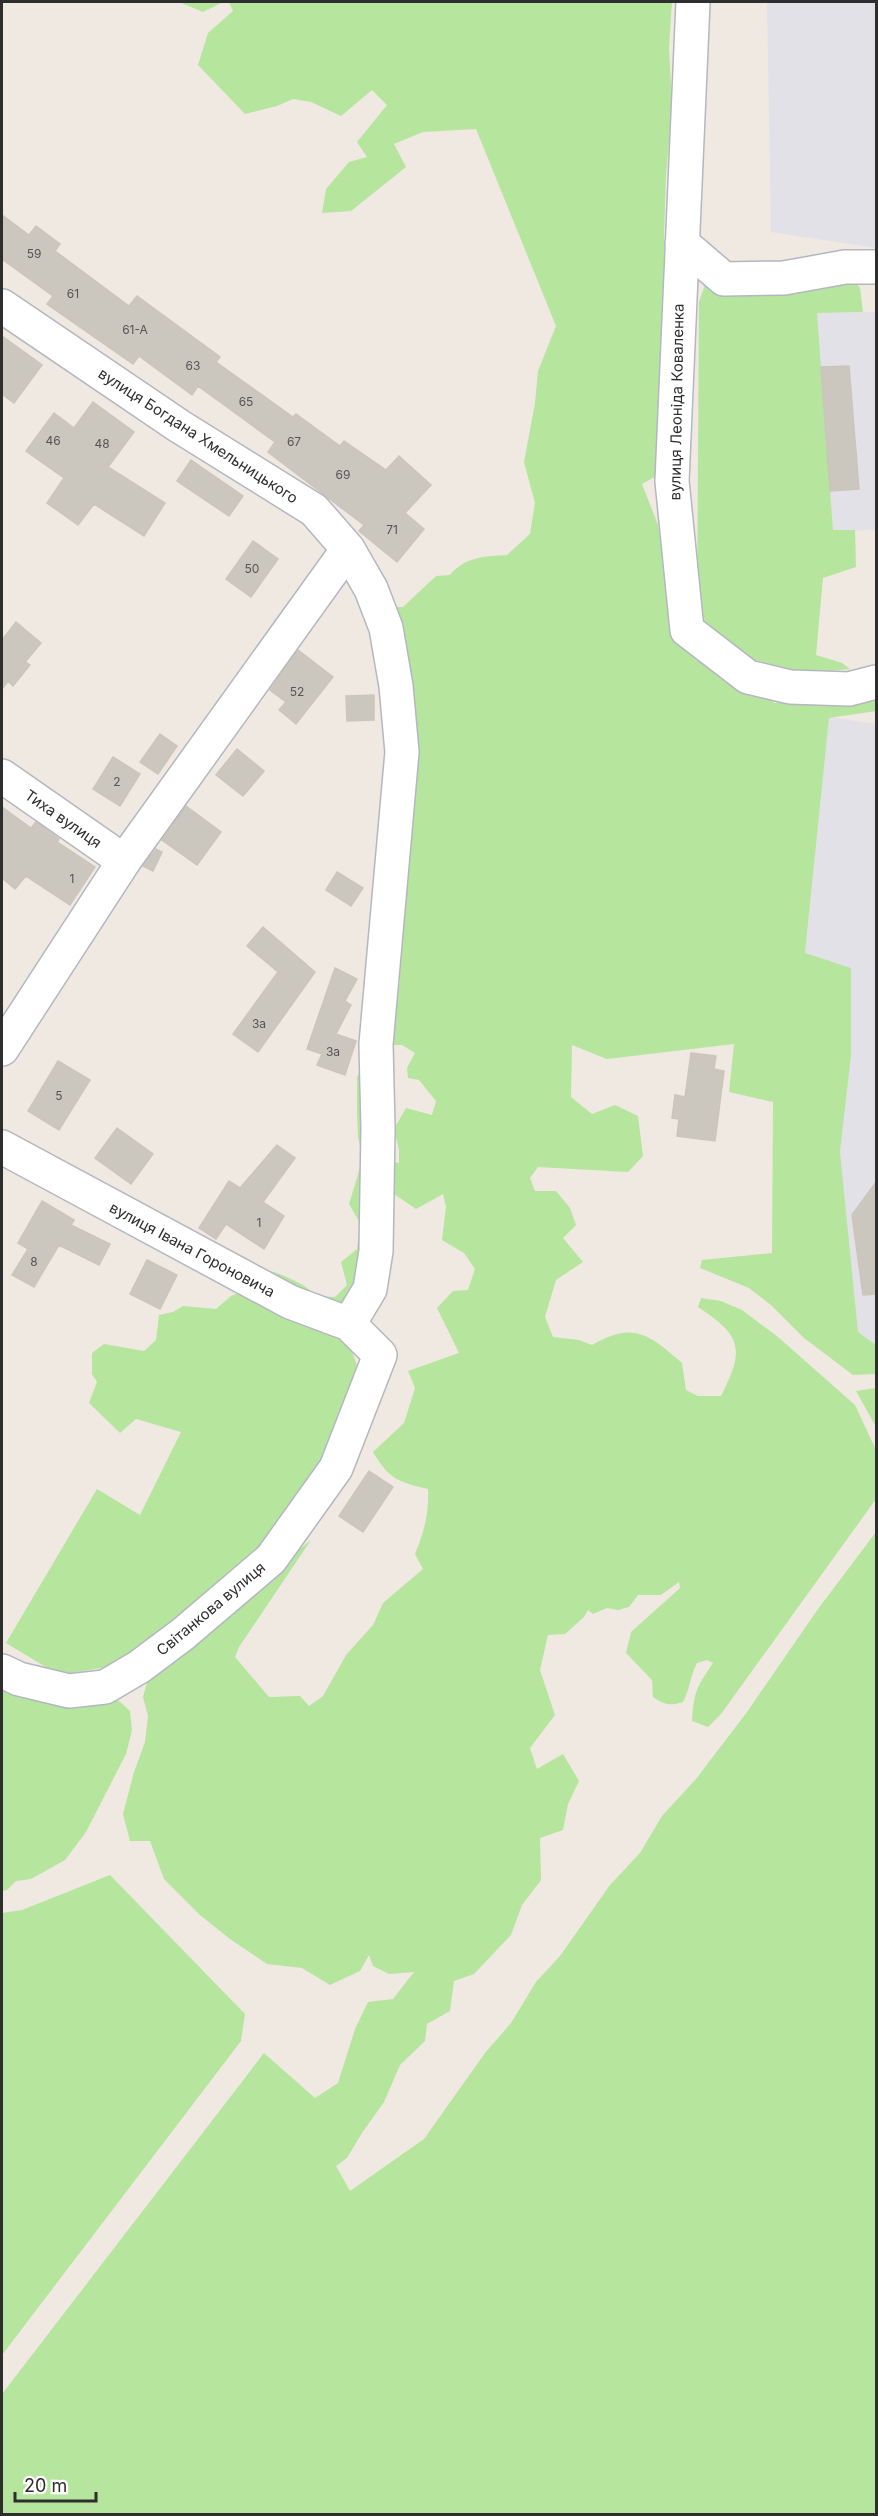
<svg xmlns="http://www.w3.org/2000/svg" width="878" height="2516" font-family="Inter,sans-serif">
	<style>
		.industrial { fill: #e3e1e8 }
		.green { fill: #b6e59e }
		.building { fill: #cbc7bf; stroke: #cbc5ba; stroke-width: 1.5 }
		.lines { fill: none; stroke-linecap: round; stroke-linejoin: round }
		.minor-casing { stroke: #b4b7c1; stroke-width: 36 }
		.minor { stroke: #fff; stroke-width: 33 }
		.labels { text-anchor: middle; stroke-width: 6; stroke-linejoin: round; paint-order: stroke }
		.number-label { font-size: 12px; fill: #555452 }
		.street-label { font-size: 15px; fill: #2e2e2e; stroke: #fff }
	</style>
	<rect width="100%" height="100%" fill="#efe9e1"/>
	<path class="industrial" d="M 767,2 L 876,2 L 876,248 L 771,232 Z
		M 876,312 L 876,530 L 833,531 L 816,313 Z
		M 829,717 L 876,724 L 876,1345 L 858,1333 L 839,1259 L 842,1180 L 840,1152 L 851,1056 L 805,953 Z"/>
	<path class="green" d="M 179,2 L 223,2 L 203,12 Z
		M 229,2 L 672,2 L 669,48 L 672,104 L 666,176 L 664,234 L 665,349 L 660,474 L 642,484 L 658,525 L 671,608 L 748,684 L 775,703 L 800,700 L 876,699 L 876,711 L 829,718 L 805,953 L 851,968 L 851,1056 L 840,1152 L 858,1332 L 876,1345 L 876,1374 L 853,1375 L 804,1338 L 771,1305 L 749,1288 L 700,1268 L 702,1260 L 772,1253 L 773,1102 L 729,1092 L 734,1044 L 607,1059 L 572,1045 L 571,1097 L 592,1114 L 615,1105 L 638,1116 L 643,1156 L 628,1172 L 538,1167 L 530,1178 L 535,1191 L 556,1191 L 570,1208 L 576,1225 L 563,1238 L 583,1262 L 556,1280 L 545,1317 L 553,1337 L 579,1340 L 592,1345 C 633,1321 649,1334 682,1363 L 686,1390 L 698,1396 L 721,1396 C 745,1349 742,1336 698,1307 L 701,1298 L 721,1301 L 742,1310 L 778,1337 L 855,1405 L 876,1450 L 876,1499 L 721,1714 L 708,1727 L 692,1721 C 694,1690 697,1687 713,1663 L 707,1660 L 697,1663 C 690,1676 690,1689 683,1702 C 670,1706 664,1705 653,1697 L 652,1680 L 626,1653 L 631,1632 L 680,1588 L 679,1582 L 661,1595 L 638,1595 L 629,1607 L 618,1610 L 607,1608 L 593,1614 L 588,1610 L 584,1617 L 565,1634 L 548,1635 L 540,1670 L 555,1715 L 530,1748 L 537,1769 L 563,1754 L 579,1781 L 568,1804 L 563,1830 L 540,1838 L 541,1880 L 522,1905 L 511,1935 L 474,1974 L 454,1981 L 450,2011 L 427,2024 L 425,2041 L 400,2065 L 384,2102 L 362,2133 L 347,2158 L 336,2166 L 350,2191 L 424,2139 L 485,2053 L 511,2023 L 536,1982 L 560,1956 L 610,1885 L 640,1853 L 662,1816 L 696,1779 L 747,1712 L 818,1609 L 876,1532 L 876,2514 L 2,2514 L 2,2394 L 264,2053 L 315,2098 L 338,2083 L 355,2029 L 368,2002 L 393,1999 L 414,1972 L 389,1974 L 373,1966 L 369,1955 L 360,1971 L 330,1985 L 302,1968 L 267,1964 L 230,1939 L 200,1915 L 164,1879 L 150,1841 L 130,1841 L 123,1814 L 134,1772 L 145,1742 L 148,1716 L 143,1697 L 151,1668 L 311,1540 L 239,1647 L 235,1657 L 269,1697 L 300,1696 L 309,1706 L 323,1696 L 346,1655 L 373,1625 L 383,1603 L 423,1569 L 415,1554 C 424,1532 429,1514 428,1489 C 398,1482 389,1479 373,1452 L 404,1423 L 415,1388 L 408,1371 L 459,1353 L 437,1308 L 453,1291 L 468,1290 L 475,1269 L 464,1253 L 442,1240 L 446,1207 L 443,1194 L 416,1209 L 394,1194 L 371,1193 L 375,1223 L 345,1311 L 248,1266 C 265,1269 281,1273 297,1282 C 317,1292 308,1296 335,1297 L 347,1285 L 341,1262 L 357,1249 L 360,1223 L 349,1204 L 363,1158 L 358,1137 L 357,1111 L 357,1077 L 362,1069 L 375,1158 L 399,1163 L 399,1150 L 394,1129 L 406,1108 L 432,1115 L 436,1101 L 419,1080 L 408,1078 L 407,1068 L 415,1053 L 402,1045 L 393,1045 C 386,1027 393,1010 398,992 C 401,981 400,969 398,958 L 392,607 L 403,607 L 436,576 L 450,575 C 465,557 485,556 507,555 L 530,534 L 535,503 L 524,462 L 535,403 L 538,371 L 556,326 L 476,129 L 423,132 L 394,144 L 406,167 L 351,211 L 322,213 L 326,189 L 349,162 L 367,157 L 357,142 L 387,105 L 372,90 L 341,116 L 311,102 L 293,99 L 277,106 L 245,114 L 198,65 L 208,33 L 233,11 Z
		M 845,267 L 860,288 L 863,312 L 817,313 L 833,530 L 855,530 L 856,567 L 823,578 L 816,655 L 842,663 L 850,669 L 804,673 L 730,653 L 707,630 L 697,609 L 699,302 L 707,279 Z
		M 246,1290 L 349,1342 L 358,1369 L 351,1405 L 285,1528 L 138,1662 L 59,1675 L 6,1643 L 97,1489 L 140,1515 L 181,1432 L 136,1419 L 120,1433 L 89,1403 L 97,1382 L 92,1374 L 92,1353 L 104,1344 L 144,1351 L 156,1340 L 159,1315 L 173,1312 L 183,1306 L 216,1309 L 231,1296 Z
		M 876,1388 L 876,1427 L 856,1391 Z
		M 2,1679 L 105,1693 L 118,1700 L 130,1711 L 132,1730 L 126,1754 L 86,1832 L 65,1860 L 31,1879 L 16,1881 L 7,1890 L 2,1891 Z
		M 110,1875 L 245,2014 L 241,2041 L 2,2355 L 2,1913 L 22,1910 Z"/>
	<path class="building" d="M 2,215 L 29,235 L 36,226 L 60,244 L 55,251 L 129,306 L 137,296 L 220,357 L 216,362 L 293,417 L 296,414 L 340,446 L 344,441 L 386,470 L 399,456 L 431,485 L 405,513 L 424,529 L 397,562 L 359,531 L 364,525 L 268,452 L 275,442 L 198,386 L 192,395 L 139,356 L 133,364 L 47,304 L 53,296 L 2,259 Z
		M 2,336 L 42,365 L 14,403 L 2,394 Z
		M 849,366 L 859,489 L 830,491 L 821,367 Z
		M 93,402 L 134,432 L 108,467 L 165,503 L 144,536 L 94,504 L 78,525 L 47,503 L 64,478 L 26,451 L 54,413 L 74,428 Z
		M 191,460 L 243,496 L 229,516 L 177,481 Z
		M 253,541 L 278,559 L 251,597 L 226,579 Z
		M 16,622 L 41,643 L 25,662 L 30,665 L 13,686 L 8,681 L 2,689 L 2,640 Z
		M 298,650 L 333,677 L 296,724 L 279,710 L 286,702 L 270,690 Z
		M 374,695 L 374,720 L 347,721 L 346,696 Z
		M 160,734 L 177,746 L 158,774 L 140,762 Z
		M 237,749 L 264,771 L 243,796 L 216,775 Z
		M 113,757 L 140,774 L 120,806 L 93,789 Z
		M 186,806 L 221,832 L 197,865 L 162,840 Z
		M 2,807 L 31,828 L 36,822 L 59,839 L 57,842 L 95,867 L 70,905 L 26,876 L 15,889 L 2,878 Z
		M 156,849 L 162,852 L 153,871 L 143,866 Z
		M 337,872 L 363,888 L 351,906 L 326,890 Z
		M 263,927 L 315,972 L 258,1052 L 233,1034 L 278,972 L 247,946 Z
		M 335,968 L 357,979 L 345,1001 L 351,1005 L 336,1034 L 356,1041 L 345,1075 L 317,1065 L 322,1054 L 307,1049 Z
		M 691,1053 L 716,1056 L 714,1069 L 724,1071 L 715,1141 L 677,1136 L 679,1119 L 672,1118 L 675,1095 L 685,1097 Z
		M 58,1061 L 90,1080 L 59,1130 L 28,1111 Z
		M 117,1128 L 153,1154 L 131,1184 L 95,1158 Z
		M 277,1145 L 295,1158 L 263,1202 L 284,1216 L 264,1249 L 226,1224 L 216,1239 L 199,1228 L 229,1181 L 240,1188 Z
		M 876,1182 L 876,1294 L 863,1295 L 852,1215 Z
		M 42,1201 L 74,1220 L 71,1225 L 110,1244 L 99,1265 L 59,1245 L 34,1287 L 12,1275 L 28,1249 L 18,1243 Z
		M 147,1260 L 177,1275 L 160,1309 L 130,1294 Z
		M 369,1471 L 393,1487 L 363,1532 L 339,1516 Z"/>
	<g class="lines">
		<defs>
			<path id="minor" d="M 693,2 L 672,481 L 687,630 L 748,677 L 790,687 L 849,689 L 876,682
				M 682,243 L 724,279 L 784,278 L 845,267 L 876,267
				M 2,306 L 179,426 L 314,510 L 348,549 L 371,589 L 386,628 L 396,686 L 402,752 L 376,1044 L 378,1128 L 376,1251 L 370,1289 L 349,1324
				M 2,776 L 124,861
				M 2,1049 L 124,861 L 348,549
				M 2,1147 L 290,1302 L 349,1324 L 380,1355 L 336,1468 L 271,1559 L 183,1634 L 139,1667 L 105,1687 L 69,1691 L 19,1679 L 2,1671"/>
		</defs>
		<use href="#minor" class="minor-casing"/>
		<use href="#minor" class="minor"/>
	</g>
	<g class="labels">
		<g class="number-label">
			<text x="34" y="258">59</text>
			<text x="73" y="298">61</text>
			<text x="135" y="334">61-А</text>
			<text x="193" y="370">63</text>
			<text x="246" y="406">65</text>
			<text x="53" y="445">46</text>
			<text x="294" y="446">67</text>
			<text x="102" y="448">48</text>
			<text x="343" y="479">69</text>
			<text x="392" y="534">71</text>
			<text x="252" y="573">50</text>
			<text x="297" y="696">52</text>
			<text x="117" y="786">2</text>
			<text x="72" y="883">1</text>
			<text x="259" y="1028">3а</text>
			<text x="333" y="1056">3а</text>
			<text x="59" y="1100">5</text>
			<text x="259" y="1227">1</text>
			<text x="34" y="1266">8</text>
		</g>
		<g class="street-label">
			<text transform="translate(677 402) rotate(-89)" y="5">вулиця Леоніда Коваленка</text>
			<text transform="translate(198 436) rotate(33)" y="5">вулиця Богдана Хмельницького</text>
			<text transform="translate(63 819) rotate(35)" y="5">Тиха вулиця</text>
			<text transform="translate(192 1250) rotate(28)" y="5">вулиця Івана Гороновича</text>
			<text transform="translate(211 1609) rotate(-40)" y="5">Світанкова вулиця</text>
		</g>
	</g>
	<rect width="878" height="2516" fill="none" stroke="#2e2e2e" stroke-width="6"/>
	<path d="M15 2492v9h81v-9" fill="none" stroke="#2e2e2e" stroke-width="3"/>
	<text x="24" y="2492" font-size="18" fill="#2e2e2e" stroke="#ffffff" stroke-width="4.5" paint-order="stroke">20 m</text>
</svg>
